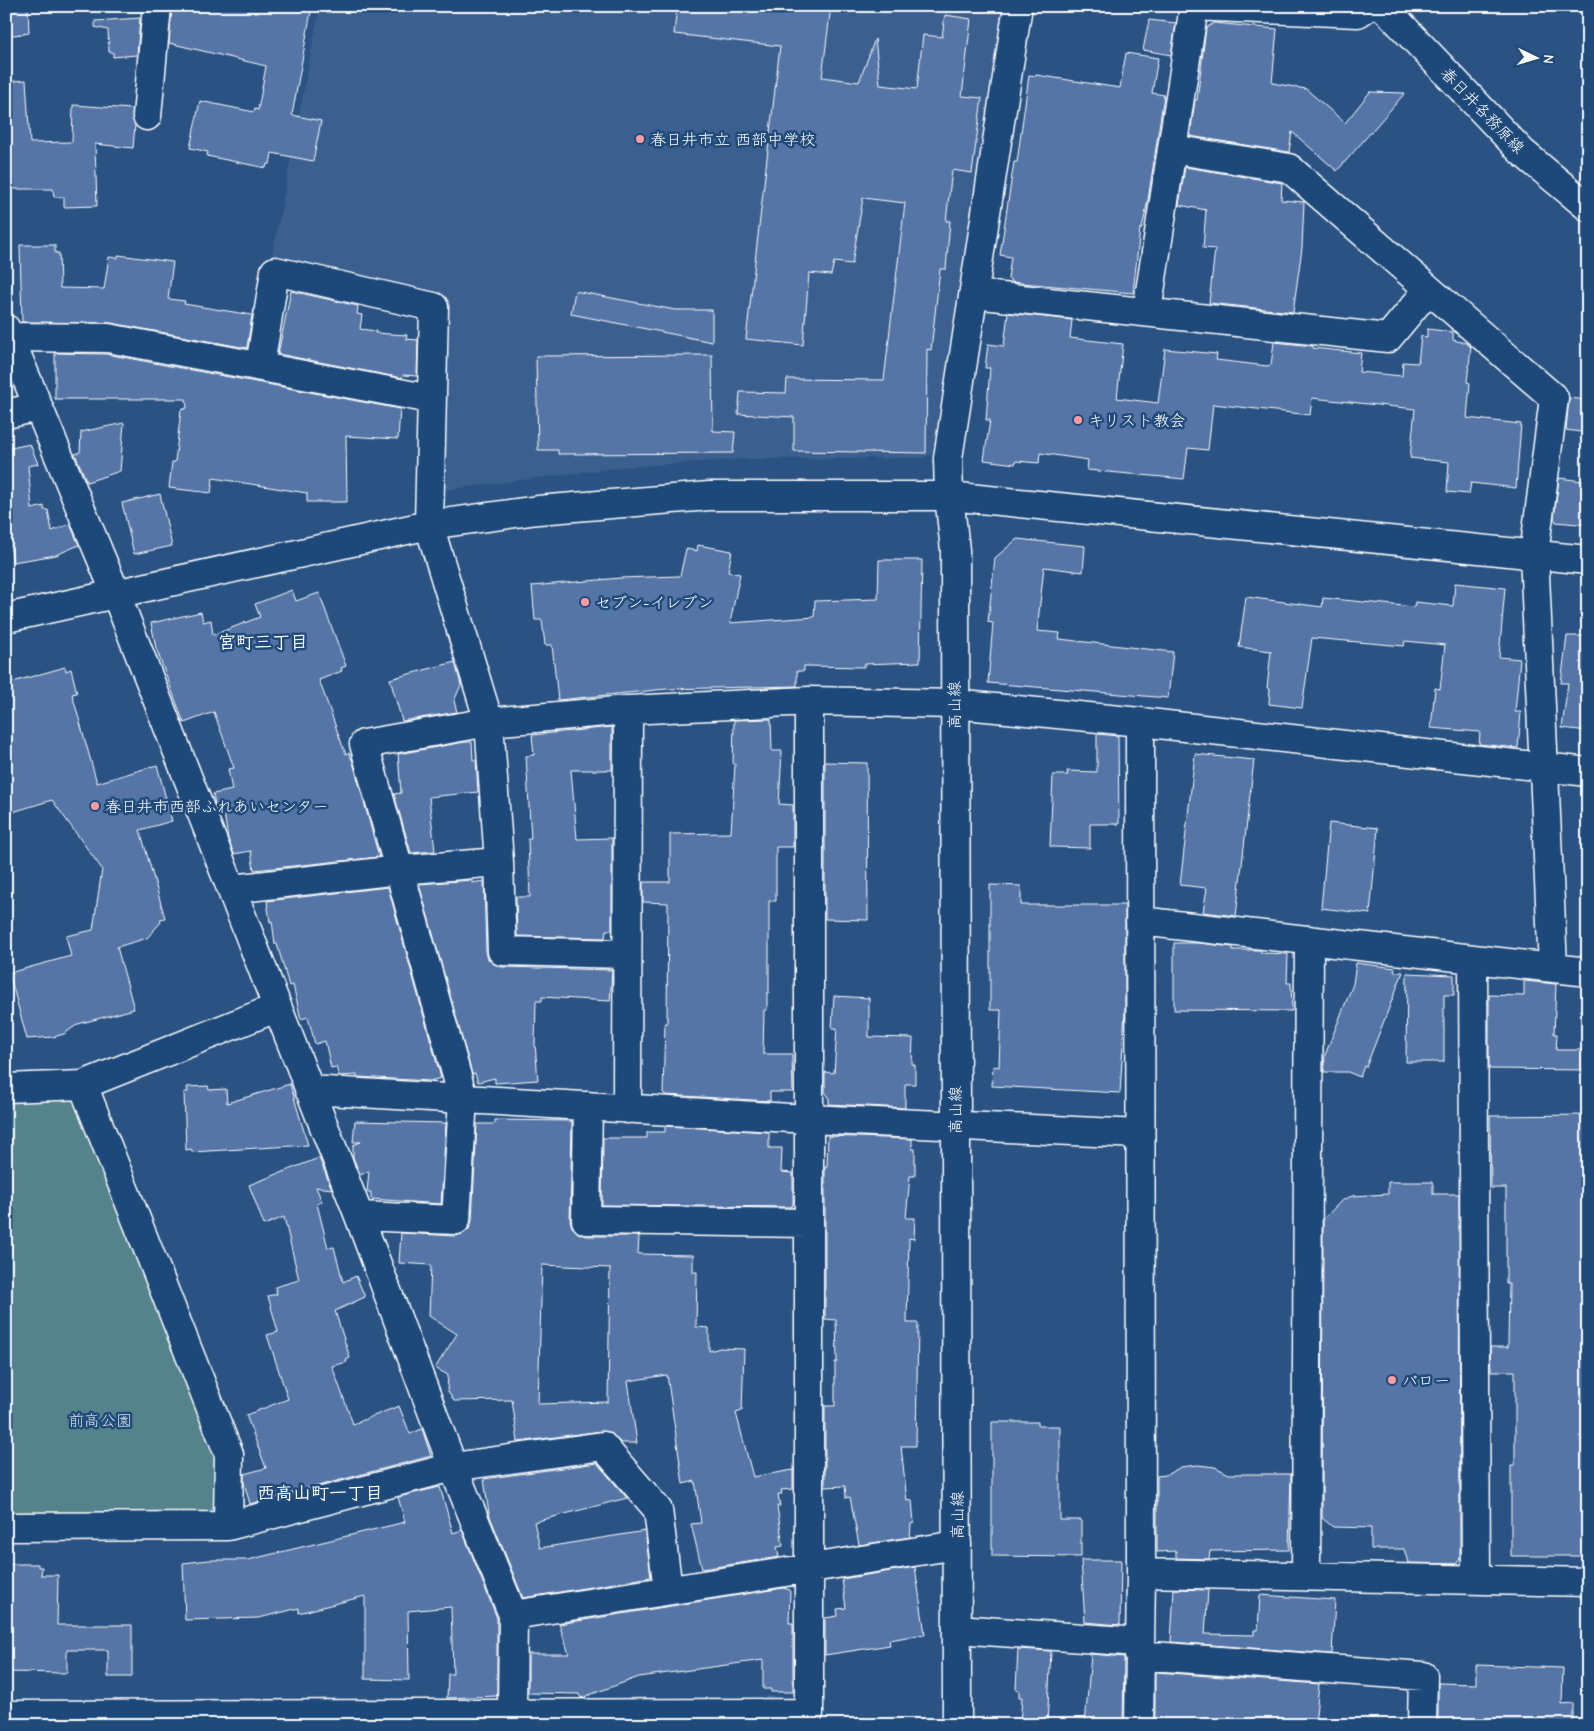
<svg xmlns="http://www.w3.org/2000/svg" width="1594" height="1731" font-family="'Comic Neue','Klee One',sans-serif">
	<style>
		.built { fill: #3b6090 }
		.green { fill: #55838c; stroke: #aac1c6 }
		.building { fill: #5575a6; stroke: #fff; fill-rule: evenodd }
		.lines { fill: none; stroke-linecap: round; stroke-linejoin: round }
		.street-casing { stroke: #fff; stroke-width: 31 }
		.secondary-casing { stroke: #fff; stroke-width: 31 }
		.primary-casing { stroke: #fff; stroke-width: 31 }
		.street { stroke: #1f4a7a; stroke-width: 28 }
		.secondary { stroke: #1f4a7a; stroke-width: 28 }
		.primary { stroke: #1f4a7a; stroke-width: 28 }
		.poi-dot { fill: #ff9aa2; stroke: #1f4a7a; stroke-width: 2 }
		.labels { text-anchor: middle; stroke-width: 5; stroke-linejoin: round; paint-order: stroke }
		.street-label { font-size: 16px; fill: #fff; stroke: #1f4a7a }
		.poi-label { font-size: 16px; fill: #fff; stroke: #1f4a7a; text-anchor: start }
		.park-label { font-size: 16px; fill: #d4e0e2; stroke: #1f4a7a }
		.neighbourhood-label { font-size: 18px; font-weight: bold; fill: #fff; stroke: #1f4a7a }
	</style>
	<rect width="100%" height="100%" fill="#2a5383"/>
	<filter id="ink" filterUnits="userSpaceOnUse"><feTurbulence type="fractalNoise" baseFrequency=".02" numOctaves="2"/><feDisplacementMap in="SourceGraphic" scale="10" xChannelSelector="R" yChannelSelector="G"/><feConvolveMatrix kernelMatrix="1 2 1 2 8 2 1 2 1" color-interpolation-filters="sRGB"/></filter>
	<g filter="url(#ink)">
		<path class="built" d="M 320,6 L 1000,6 L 1006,15 L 933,453 L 924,458 L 745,459 L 623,467 L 444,490 L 437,482 L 443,301 L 271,262 Z"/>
		<path class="green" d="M 68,1096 L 80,1103 L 215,1457 L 216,1505 L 208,1514 L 6,1514 L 6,1099 Z"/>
		<path class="building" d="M 172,6 L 312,6 L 292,115 L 321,121 L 313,161 L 272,153 L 270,164 L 267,164 L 266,168 L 207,156 L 208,152 L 190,148 L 200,101 L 254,112 L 255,109 L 258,110 L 266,66 L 169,43 Z
			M 677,6 L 831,6 L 822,77 L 859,82 L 875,39 L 880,85 L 917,89 L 923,35 L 942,37 L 945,15 L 971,19 L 962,96 L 982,98 L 972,173 L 952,170 L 946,221 L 950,221 L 946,269 L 940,269 L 931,350 L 927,349 L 926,453 L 794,451 L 794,417 L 738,414 L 740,392 L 786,393 L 787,379 L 884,380 L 905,203 L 863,198 L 852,264 L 834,262 L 831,275 L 809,273 L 803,345 L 746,339 L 780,46 L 674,34 Z
			M 28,7 L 29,33 L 6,36 L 6,8 Z
			M 140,18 L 137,55 L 113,57 L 113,52 L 109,52 L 108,30 L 95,27 L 95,21 Z
			M 1149,20 L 1176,23 L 1171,55 L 1143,50 Z
			M 1214,23 L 1277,29 L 1272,83 L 1306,89 L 1345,123 L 1370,92 L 1405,93 L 1337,171 L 1292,132 L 1289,152 L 1190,136 L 1195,100 L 1197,100 L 1206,28 Z
			M 1126,53 L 1158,58 L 1152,93 L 1164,95 L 1148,200 L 1142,229 L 1140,229 L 1133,293 L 1011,282 L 1011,280 L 1008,279 L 1011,257 L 1000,255 L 1014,162 L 1017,162 L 1029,75 L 1036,76 L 1036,75 L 1120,88 Z
			M 26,80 L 30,143 L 72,142 L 73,105 L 132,109 L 135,125 L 133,148 L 95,144 L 97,206 L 64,207 L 64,197 L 54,197 L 53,189 L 6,189 L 6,82 Z
			M 1185,167 L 1282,183 L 1281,200 L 1304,202 L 1302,248 L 1293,312 L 1209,303 L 1215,249 L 1203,248 L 1206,210 L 1179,205 Z
			M 20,245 L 55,245 L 55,253 L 59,253 L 60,288 L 104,289 L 109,257 L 118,258 L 118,255 L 173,262 L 168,299 L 185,301 L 184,304 L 252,315 L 247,348 L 111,323 L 22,322 Z
			M 291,291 L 358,306 L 357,314 L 362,315 L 360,329 L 376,331 L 375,333 L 407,335 L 406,339 L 418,340 L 417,376 L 403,375 L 402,378 L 278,354 Z
			M 575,291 L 675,310 L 712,310 L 712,342 L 571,314 Z
			M 1008,313 L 1072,320 L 1070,338 L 1123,344 L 1117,398 L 1158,403 L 1165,349 L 1217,354 L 1216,360 L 1267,366 L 1271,365 L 1274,342 L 1313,346 L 1313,348 L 1361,353 L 1359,372 L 1402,376 L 1403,362 L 1418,363 L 1421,336 L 1427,337 L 1427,329 L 1453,332 L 1453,340 L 1466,343 L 1471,347 L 1467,382 L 1470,383 L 1467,418 L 1521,424 L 1516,488 L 1471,483 L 1469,494 L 1447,492 L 1449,462 L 1410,458 L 1415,409 L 1312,398 L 1310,415 L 1213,404 L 1208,450 L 1188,448 L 1184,479 L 1087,470 L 1088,460 L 1040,453 L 1039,463 L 1016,461 L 1015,464 L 984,460 L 990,420 L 986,420 L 990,368 L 985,368 L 988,344 L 1004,346 Z
			M 55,353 L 106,354 L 400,409 L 398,439 L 346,436 L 347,502 L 307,502 L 307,493 L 213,478 L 211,493 L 169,488 L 172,462 L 175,462 L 181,410 L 187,408 L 186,399 L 55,399 Z
			M 712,355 L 713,431 L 735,432 L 733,453 L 558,454 L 558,450 L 538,450 L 536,356 Z
			M 1569,398 L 1588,400 L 1588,433 L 1566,430 Z
			M 124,423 L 120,471 L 87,482 L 75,454 L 80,452 L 81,432 Z
			M 30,444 L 38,464 L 28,466 L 32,509 L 44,506 L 44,510 L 48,510 L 52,531 L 70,524 L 79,545 L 56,555 L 13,562 L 8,534 L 6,535 L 6,449 Z
			M 1559,478 L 1583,481 L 1582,496 L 1588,497 L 1588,525 L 1556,522 L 1554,518 Z
			M 160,494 L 172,546 L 134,554 L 122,503 Z
			M 1017,539 L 1085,546 L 1083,572 L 1044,567 L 1037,631 L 1060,633 L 1059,639 L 1173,652 L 1168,698 L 988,683 L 993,623 L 988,622 L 995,558 Z
			M 698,545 L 732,551 L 728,572 L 740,574 L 730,623 L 814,617 L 815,601 L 878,599 L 879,560 L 922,560 L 920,662 L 864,664 L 864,667 L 804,666 L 804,671 L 797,671 L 797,686 L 666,689 L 558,700 L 552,645 L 545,645 L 542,620 L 535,620 L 532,586 L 620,578 L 680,576 L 686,549 L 697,551 Z
			M 1455,583 L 1505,588 L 1499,657 L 1520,659 L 1515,712 L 1521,712 L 1518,748 L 1479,744 L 1480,732 L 1431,728 L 1435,688 L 1440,689 L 1445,645 L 1405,641 L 1404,646 L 1312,638 L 1302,708 L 1269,704 L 1270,689 L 1267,688 L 1271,651 L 1239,647 L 1246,597 L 1322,607 L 1323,598 L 1414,607 L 1415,602 L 1453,606 Z
			M 292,590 L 296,601 L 319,593 L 346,666 L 341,668 L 342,671 L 319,680 L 343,747 L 346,754 L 349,753 L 353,762 L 379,857 L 254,870 L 251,851 L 234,854 L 228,839 L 224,813 L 219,814 L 215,805 L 213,794 L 232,790 L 228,769 L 234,768 L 214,712 L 184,723 L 156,648 L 151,623 L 201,612 L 203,622 L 211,620 L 213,635 L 260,617 L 255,604 Z
			M 1567,636 L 1588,636 L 1588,731 L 1562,728 L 1568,683 L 1561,683 Z
			M 455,662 L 461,685 L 454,701 L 457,712 L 402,721 L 390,679 Z
			M 65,667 L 66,671 L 71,669 L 77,693 L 72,694 L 97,783 L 157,765 L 172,821 L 140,830 L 165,918 L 160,919 L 161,922 L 147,938 L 117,947 L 134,1009 L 78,1024 L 64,1034 L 53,1037 L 27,1039 L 9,973 L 71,956 L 66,936 L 93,930 L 102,869 L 52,800 L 6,814 L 6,684 Z
			M 771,719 L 772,751 L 782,751 L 779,804 L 793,805 L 793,847 L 776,847 L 776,901 L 769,901 L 769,993 L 767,993 L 767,1010 L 764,1010 L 763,1054 L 792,1054 L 793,1092 L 770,1092 L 770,1101 L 666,1095 L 663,1093 L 665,1023 L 667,1023 L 668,903 L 643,902 L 643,882 L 670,882 L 670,834 L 731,833 L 735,764 L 733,764 L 734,720 Z
			M 612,727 L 612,770 L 571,770 L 577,839 L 612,838 L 612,930 L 606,930 L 605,938 L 517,936 L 516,897 L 530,897 L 528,839 L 531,839 L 526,756 L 534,755 L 532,735 Z
			M 1097,734 L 1118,736 L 1119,824 L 1090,824 L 1090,848 L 1053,847 L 1050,846 L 1053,775 L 1068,775 L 1067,771 L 1097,772 Z
			M 465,742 L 472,742 L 473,760 L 476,760 L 478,792 L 429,797 L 435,851 L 411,853 L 394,794 L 401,793 L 398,754 Z
			M 1195,754 L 1254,760 L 1236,916 L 1203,912 L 1207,888 L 1180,885 Z
			M 825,762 L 867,763 L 868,920 L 825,919 Z
			M 1329,823 L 1378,828 L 1370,914 L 1321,908 Z
			M 472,880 L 472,883 L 484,881 L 486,952 L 488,959 L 494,964 L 502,967 L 612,970 L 610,1001 L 542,997 L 542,1001 L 536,1001 L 535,1044 L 538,1080 L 495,1083 L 495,1078 L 478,1082 L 475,1073 L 472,1074 L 419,884 Z
			M 990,885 L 1021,886 L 1021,905 L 1125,905 L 1125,1011 L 1120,1093 L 992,1086 L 993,1066 L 999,1067 L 1001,1010 L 990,1010 Z
			M 388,887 L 441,1078 L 430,1081 L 357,1077 L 357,1075 L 339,1076 L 336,1067 L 331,1068 L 325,1041 L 315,1044 L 308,1017 L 301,1019 L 293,985 L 289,986 L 277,944 L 275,944 L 272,921 L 270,922 L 267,901 Z
			M 1174,943 L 1199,943 L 1233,947 L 1233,950 L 1261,950 L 1261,953 L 1288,954 L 1287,983 L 1291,983 L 1292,1011 L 1174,1010 Z
			M 1356,963 L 1395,968 L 1394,972 L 1403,972 L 1366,1067 L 1364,1066 L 1360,1077 L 1348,1072 L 1324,1072 L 1325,1055 L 1353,984 Z
			M 1407,973 L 1454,975 L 1454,995 L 1444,995 L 1444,1062 L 1406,1062 Z
			M 1524,981 L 1556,984 L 1554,1034 L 1557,1034 L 1556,1050 L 1588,1050 L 1588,1070 L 1489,1069 L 1489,995 L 1524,996 Z
			M 834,996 L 869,998 L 869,1037 L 913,1038 L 912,1064 L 915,1065 L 915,1084 L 905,1084 L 905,1108 L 829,1104 L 829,1097 L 825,1092 L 825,1072 L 834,1073 L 837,1028 L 832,1028 Z
			M 290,1084 L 308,1145 L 192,1152 L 191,1149 L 186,1150 L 184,1092 L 188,1092 L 187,1087 L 208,1086 L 209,1090 L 226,1089 L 227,1103 Z
			M 1588,1115 L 1588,1556 L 1511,1556 L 1511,1465 L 1515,1465 L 1515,1371 L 1491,1371 L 1490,1347 L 1508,1347 L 1509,1284 L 1506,1284 L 1506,1188 L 1491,1188 L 1490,1116 Z
			M 495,1120 L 572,1121 L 570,1220 L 572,1227 L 578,1233 L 586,1236 L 639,1236 L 638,1254 L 693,1255 L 693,1272 L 697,1272 L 696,1327 L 709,1328 L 709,1351 L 720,1348 L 744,1349 L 742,1411 L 736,1413 L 753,1477 L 793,1470 L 793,1489 L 781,1490 L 782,1494 L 778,1494 L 780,1506 L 777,1506 L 783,1546 L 777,1547 L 779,1557 L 702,1569 L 691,1524 L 701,1523 L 695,1481 L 683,1484 L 667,1375 L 628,1381 L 637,1443 L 621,1443 L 609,1432 L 601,1431 L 518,1442 L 512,1400 L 454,1401 L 447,1390 L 448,1375 L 435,1368 L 457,1334 L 429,1316 L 431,1265 L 399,1263 L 401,1233 L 455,1236 L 463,1234 L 469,1229 L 472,1221 L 477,1124 L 495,1124 ZM 542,1265 L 610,1268 L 608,1402 L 538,1404 Z
			M 355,1121 L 446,1123 L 441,1204 L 371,1199 L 371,1192 L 367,1192 L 369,1171 L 360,1175 L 353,1157 L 353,1145 L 361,1142 L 353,1142 Z
			M 665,1126 L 769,1132 L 769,1148 L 782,1148 L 781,1172 L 793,1173 L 793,1204 L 791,1207 L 602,1205 L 603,1138 L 647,1138 L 647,1132 L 665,1132 Z
			M 828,1136 L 912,1139 L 912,1149 L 915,1149 L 915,1176 L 910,1176 L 906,1218 L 915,1218 L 914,1239 L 909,1238 L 907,1323 L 918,1323 L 916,1446 L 901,1446 L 907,1501 L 912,1500 L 914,1523 L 911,1524 L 910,1537 L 859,1545 L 850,1497 L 846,1498 L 845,1486 L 825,1487 L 825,1406 L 835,1406 L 835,1362 L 837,1362 L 836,1320 L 825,1319 L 825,1166 L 827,1166 Z
			M 319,1158 L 332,1189 L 316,1187 L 322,1202 L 317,1204 L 328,1248 L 334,1247 L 343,1282 L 356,1276 L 365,1297 L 335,1311 L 350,1358 L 346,1360 L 347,1362 L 332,1366 L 353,1424 L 399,1406 L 410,1434 L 422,1429 L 431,1456 L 250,1504 L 244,1483 L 244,1474 L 266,1468 L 246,1415 L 288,1399 L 267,1335 L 278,1332 L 268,1296 L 277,1294 L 275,1287 L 299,1280 L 284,1217 L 264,1225 L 249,1185 Z
			M 1388,1182 L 1433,1182 L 1433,1194 L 1459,1194 L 1460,1559 L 1456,1564 L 1408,1563 L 1404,1549 L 1371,1549 L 1371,1528 L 1333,1527 L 1322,1518 L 1323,1220 L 1341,1201 L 1352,1196 L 1388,1194 Z
			M 992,1422 L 1038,1422 L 1038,1426 L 1060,1426 L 1060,1520 L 1081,1520 L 1081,1557 L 992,1556 Z
			M 597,1463 L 627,1498 L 534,1522 L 540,1548 L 645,1531 L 651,1577 L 523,1598 L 489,1514 L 484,1479 Z
			M 1198,1465 L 1215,1467 L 1229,1474 L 1291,1474 L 1289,1550 L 1210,1551 L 1209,1559 L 1176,1558 L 1176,1551 L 1157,1552 L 1157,1476 L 1166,1475 L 1181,1467 Z
			M 440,1487 L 453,1533 L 462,1530 L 497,1618 L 497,1696 L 447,1698 L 448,1674 L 453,1674 L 451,1607 L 408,1611 L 409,1680 L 365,1679 L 365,1596 L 299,1613 L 299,1608 L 259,1618 L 185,1620 L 183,1563 L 209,1560 L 248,1560 L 405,1522 L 398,1497 Z
			M 1081,1560 L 1121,1560 L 1120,1625 L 1085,1622 Z
			M 6,1564 L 38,1564 L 38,1567 L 42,1567 L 41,1575 L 58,1575 L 57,1625 L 132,1625 L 132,1677 L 108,1677 L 108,1650 L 67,1650 L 67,1673 L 6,1672 Z
			M 915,1567 L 925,1634 L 889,1640 L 890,1645 L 825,1655 L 825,1618 L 838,1616 L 837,1609 L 846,1608 L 842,1579 Z
			M 783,1588 L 790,1590 L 789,1623 L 793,1623 L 793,1692 L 771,1692 L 771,1689 L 763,1689 L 763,1660 L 639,1677 L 581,1698 L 579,1694 L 528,1693 L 528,1654 L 569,1654 L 559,1624 Z
			M 1174,1589 L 1208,1590 L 1205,1634 L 1254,1635 L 1254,1630 L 1258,1630 L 1260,1595 L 1335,1600 L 1332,1654 L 1171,1642 Z
			M 1018,1649 L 1051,1651 L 1047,1725 L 1020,1725 L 1022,1697 L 1019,1697 L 1019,1690 L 1016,1689 Z
			M 1091,1654 L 1124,1657 L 1123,1725 L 1085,1725 Z
			M 1476,1665 L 1563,1668 L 1562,1704 L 1573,1703 L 1573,1725 L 1438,1725 L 1438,1683 L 1476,1684 Z
			M 1155,1672 L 1319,1684 L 1315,1725 L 1255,1725 L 1205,1720 L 1205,1725 L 1167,1725 L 1167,1722 L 1155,1721 Z"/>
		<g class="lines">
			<defs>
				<path id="street" d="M 1191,6 L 1358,13 L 1369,6
					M 147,116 L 157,6
					M 1172,149 L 1289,168 L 1554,398 L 1534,554 L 1553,967
					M 974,294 L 1388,338 L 1428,290
					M 1147,311 L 1194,6
					M 6,329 L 116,594 L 359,1216 L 453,1467 L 513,1615 L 512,1713
					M 10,337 L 108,338 L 431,399
					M 260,366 L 275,271 L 434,307 L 429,525 L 489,722 L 499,862 L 502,951 L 627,954
					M 6,414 L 38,407
					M 232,889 L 399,870 L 499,862
					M 1140,921 L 1588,972
					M 1473,959 L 1476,1579
					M 6,1088 L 83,1085
					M 309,1090 L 808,1119 L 1140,1134
					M 588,1106 L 586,1220 L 807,1223
					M 627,1109 L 628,710
					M 359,1216 L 456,1220 L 463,1098 L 364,744 L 489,722 L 628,710 L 809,701 L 954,704 L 1140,722 L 1588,772
					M 228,1526 L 229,1454 L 83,1085 L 276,1008
					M 6,1527 L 228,1526 L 453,1467 L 603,1446 L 658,1510 L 668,1590
					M 1141,1573 L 1588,1582
					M 1306,1575 L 1309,940
					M 513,1615 L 957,1545
					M 957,1629 L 1138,1642
					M 1139,1655 L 1423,1676 L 1422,1725
					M 6,1715 L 809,1713 L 809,701
					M 1139,1725 L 1141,1573 L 1140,722"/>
				<path id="secondary" d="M 6,618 L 429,525 L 538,510 L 709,496 L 949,496 L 1588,560
					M 957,1725 L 955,550 L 949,496 L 948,458 L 1018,6"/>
				<path id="primary" d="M 1383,6 L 1522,152 L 1588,207"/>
			</defs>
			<use href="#street" class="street-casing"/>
			<use href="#secondary" class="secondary-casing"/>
			<use href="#primary" class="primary-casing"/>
			<use href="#street" class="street"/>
			<use href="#secondary" class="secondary"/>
			<use href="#primary" class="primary"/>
		</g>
	</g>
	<g class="poi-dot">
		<circle cx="640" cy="139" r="5"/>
		<circle cx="1078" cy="420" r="5"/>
		<circle cx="585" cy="602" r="5"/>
		<circle cx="95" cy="806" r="5"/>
		<circle cx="1392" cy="1380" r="5"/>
	</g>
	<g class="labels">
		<g class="street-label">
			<text transform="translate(1483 110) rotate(46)" y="6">春日井各務原線</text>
			<text transform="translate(954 705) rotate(-90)" y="6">高山線</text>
			<text transform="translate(955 1110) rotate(-90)" y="6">高山線</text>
			<text transform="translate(957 1515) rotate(-90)" y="6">高山線</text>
		</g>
		<g class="poi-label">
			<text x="650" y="145">春日井市立 西部中学校</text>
			<text x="1088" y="426">キリスト教会</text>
			<text x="595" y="608">セブン-イレブン</text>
			<text x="105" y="812">春日井市西部ふれあいセンター</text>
			<text x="1402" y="1386">バロー</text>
		</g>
		<g class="park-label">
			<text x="100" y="1426">前高公園</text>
		</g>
		<g class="neighbourhood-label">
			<text x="263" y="648">宮町三丁目</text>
			<text x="320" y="1499">西高山町一丁目</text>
		</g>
	</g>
	<rect width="1594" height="1731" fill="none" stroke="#1f4a7a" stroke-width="25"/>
	<rect x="12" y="12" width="1569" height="1706" fill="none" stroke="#fff" stroke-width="2" filter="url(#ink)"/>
	<g transform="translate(1536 58) rotate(95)" stroke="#1f4a7a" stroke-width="4" paint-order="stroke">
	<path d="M0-4L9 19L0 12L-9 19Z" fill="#ffffff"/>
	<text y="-8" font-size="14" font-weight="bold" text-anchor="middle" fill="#ffffff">N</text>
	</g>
</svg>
